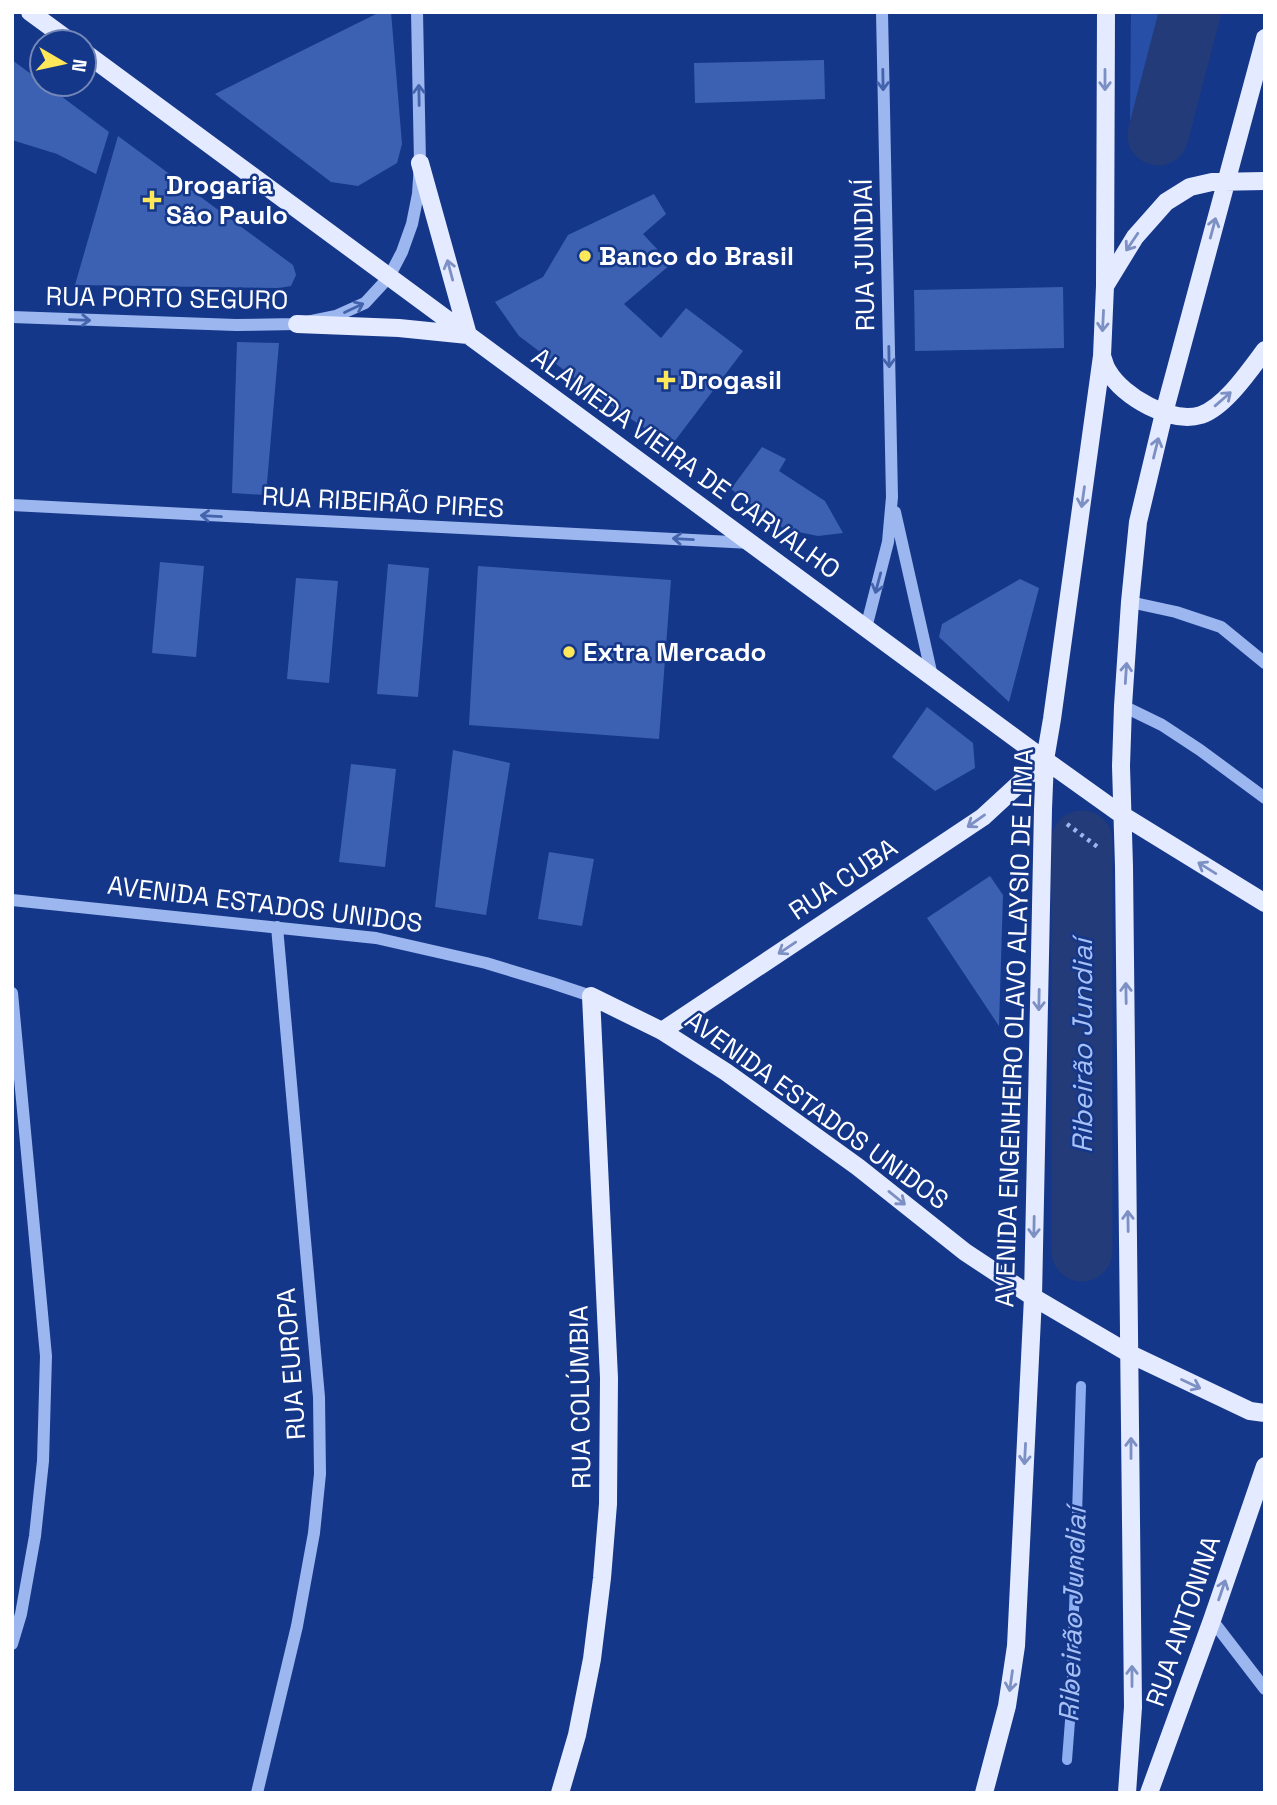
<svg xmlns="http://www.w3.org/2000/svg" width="1277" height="1805" font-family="'Space Grotesk',sans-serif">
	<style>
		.green { fill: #274fa7 }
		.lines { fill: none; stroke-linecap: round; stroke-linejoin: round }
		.stream { stroke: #8eaef2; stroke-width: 10 }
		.river { stroke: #233c79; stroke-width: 61 }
		.building { fill: #3d61b2 }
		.path { stroke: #9cb6ef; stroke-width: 4.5; stroke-dasharray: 3.5 5; stroke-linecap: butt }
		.minor { stroke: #9cb6ef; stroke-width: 12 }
		.major { stroke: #e4eaff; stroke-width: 18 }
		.oneway { stroke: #4463ad }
		.oneway2 { stroke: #7c90c4 }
		.poi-dot { fill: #ffe75a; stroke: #153789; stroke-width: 2.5 }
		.labels { text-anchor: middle; stroke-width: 5; stroke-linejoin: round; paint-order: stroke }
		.poi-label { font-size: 26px; font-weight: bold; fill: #fff; stroke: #153789; text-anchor: start }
		.street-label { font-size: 26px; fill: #fff; stroke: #153789 }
		.water-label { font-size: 28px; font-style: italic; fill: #a7c0f6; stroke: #153789 }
	</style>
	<rect width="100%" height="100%" fill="#153789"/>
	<path class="green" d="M 1131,12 L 1175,12 L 1145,118 L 1130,120 Z"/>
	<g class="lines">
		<path class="stream" d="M 1067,1760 L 1071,1708 L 1081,1386"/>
		<path class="river" d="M 1158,135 L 1190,12
			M 1082,841 L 1082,1251"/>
	</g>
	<path class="building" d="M 380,12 L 391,12 L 402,144 L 397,163 L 358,186 L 331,182 L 215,94 Z
		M 12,60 L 42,82 L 42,84 L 45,84 L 109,132 L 96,174 L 57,154 L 12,140 Z
		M 824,60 L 825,99 L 695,103 L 694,63 Z
		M 118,136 L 293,265 L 296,275 L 291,286 L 279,288 L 75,285 Z
		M 654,194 L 666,214 L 643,234 L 671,264 L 624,304 L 661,338 L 686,308 L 743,351 L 671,446 L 609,404 L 519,336 L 495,302 L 543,277 L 568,235 Z
		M 1063,287 L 1064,348 L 915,351 L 914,290 Z
		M 237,342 L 279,343 L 266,495 L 232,493 Z
		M 762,447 L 786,459 L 779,471 L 825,501 L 843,533 L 818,536 L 784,529 L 731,489 Z
		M 160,562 L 204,566 L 196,657 L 152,653 Z
		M 388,564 L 429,568 L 418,697 L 377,694 Z
		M 478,566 L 671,580 L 659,739 L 469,725 Z
		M 296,578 L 338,581 L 329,683 L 287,679 Z
		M 1020,579 L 1039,588 L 1009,702 L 939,637 L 942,624 Z
		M 927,707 L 973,743 L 975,768 L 935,791 L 892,757 Z
		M 453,750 L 510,763 L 486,915 L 435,907 Z
		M 351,764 L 396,769 L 385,867 L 339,862 Z
		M 549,852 L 594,859 L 582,926 L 538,919 Z
		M 990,876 L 1003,895 L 999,1026 L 927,918 Z"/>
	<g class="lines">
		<path class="path" d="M 1067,824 L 1099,848"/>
		<path class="minor" d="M 12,317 L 236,325 L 297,324 L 336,316 L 365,303 L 389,277 L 402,252 L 412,224 L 418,194 L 420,163 L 417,12
			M 12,505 L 751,543
			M 895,512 L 932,676
			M 1130,602 L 1176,612 L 1221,627 L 1265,663
			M 866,628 L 888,542 L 892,497 L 882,12
			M 1123,706 L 1162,725 L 1200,750 L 1265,798
			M 12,900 L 376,938 L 486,963 L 552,983 L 591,996
			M 12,993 L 46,1356 L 43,1461 L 35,1536 L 21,1614 L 12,1644
			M 1212,1620 L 1265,1689
			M 257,1793 L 297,1626 L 314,1533 L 320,1474 L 319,1397 L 277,927"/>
		<path class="major" d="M 30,12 L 71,42
			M 84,52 L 1045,760 L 1122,815 L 1265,903
			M 1105,286 L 1135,237 L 1166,202 L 1190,187 L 1212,182 L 1265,181
			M 297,324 L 399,328 L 468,335 L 420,163
			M 1102,356 C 1104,361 1105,367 1108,371 C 1123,397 1171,424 1201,415 C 1225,407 1250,370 1265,350
			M 662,1031 L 983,817 L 1045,760
			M 560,1793 L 577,1735 L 592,1659 L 602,1578 L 608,1504 L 609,1378 L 591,996 L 662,1031 L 726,1072 L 858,1167 L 965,1252 L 1033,1297 L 1130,1354 L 1250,1411 L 1265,1413
			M 984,1793 L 1007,1706 L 1016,1646 L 1033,1297 L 1043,809 L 1045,760 L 1052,719 L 1102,356 L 1105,286 L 1106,12
			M 1127,1793 L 1133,1707 L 1124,866 L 1121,766 L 1123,706 L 1130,602 L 1138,522 L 1164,413 L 1265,38
			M 1149,1793 L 1212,1620 L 1265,1466"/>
	</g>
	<defs><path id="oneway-shaft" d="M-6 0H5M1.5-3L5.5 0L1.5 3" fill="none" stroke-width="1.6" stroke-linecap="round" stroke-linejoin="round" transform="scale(1.75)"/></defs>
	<g class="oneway">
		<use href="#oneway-shaft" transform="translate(883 80) rotate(89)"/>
		<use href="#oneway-shaft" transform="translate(419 95) rotate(-91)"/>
		<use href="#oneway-shaft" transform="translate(354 308) rotate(-25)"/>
		<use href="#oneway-shaft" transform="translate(80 320) rotate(2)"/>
		<use href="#oneway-shaft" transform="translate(889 357) rotate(89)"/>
		<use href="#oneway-shaft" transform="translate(211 516) rotate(-177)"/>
		<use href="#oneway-shaft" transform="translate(683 539) rotate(-177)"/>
		<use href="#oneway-shaft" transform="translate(878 583) rotate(105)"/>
	</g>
	<g class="oneway2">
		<use href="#oneway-shaft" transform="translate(1105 80) rotate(90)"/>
		<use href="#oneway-shaft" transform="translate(1213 228) rotate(-75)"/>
		<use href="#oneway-shaft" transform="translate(1132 242) rotate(124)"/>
		<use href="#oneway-shaft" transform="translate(450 270) rotate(-105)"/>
		<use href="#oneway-shaft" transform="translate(1103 321) rotate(93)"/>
		<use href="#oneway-shaft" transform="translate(1223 399) rotate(-41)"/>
		<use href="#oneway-shaft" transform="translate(1156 448) rotate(-76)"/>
		<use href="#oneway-shaft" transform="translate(1083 497) rotate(98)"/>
		<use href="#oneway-shaft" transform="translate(1126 673) rotate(-86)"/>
		<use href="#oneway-shaft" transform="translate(976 821) rotate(145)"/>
		<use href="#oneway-shaft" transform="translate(1207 868) rotate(-148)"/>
		<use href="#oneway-shaft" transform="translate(787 948) rotate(146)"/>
		<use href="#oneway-shaft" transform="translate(1126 993) rotate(-91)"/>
		<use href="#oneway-shaft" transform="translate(1039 1000) rotate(91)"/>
		<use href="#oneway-shaft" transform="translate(897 1198) rotate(39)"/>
		<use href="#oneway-shaft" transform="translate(1128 1221) rotate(-91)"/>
		<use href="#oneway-shaft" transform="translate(1034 1227) rotate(91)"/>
		<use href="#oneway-shaft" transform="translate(1191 1384) rotate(25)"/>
		<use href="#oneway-shaft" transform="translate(1131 1448) rotate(-90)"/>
		<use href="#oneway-shaft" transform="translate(1025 1454) rotate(93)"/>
		<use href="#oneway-shaft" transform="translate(1222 1590) rotate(-71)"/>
		<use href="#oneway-shaft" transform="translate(1132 1676) rotate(-90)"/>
		<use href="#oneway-shaft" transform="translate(1011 1681) rotate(98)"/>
	</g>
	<g class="poi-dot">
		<path d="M148.5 189.5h7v7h7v7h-7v7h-7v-7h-7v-7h7z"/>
		<circle cx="585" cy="256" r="7"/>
		<path d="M662.5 369.5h7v7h7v7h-7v7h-7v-7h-7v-7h7z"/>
		<circle cx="569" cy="652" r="7"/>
	</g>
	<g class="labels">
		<g class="poi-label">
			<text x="166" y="194">Drogaria<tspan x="166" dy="30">São Paulo</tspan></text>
			<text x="599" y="265">Banco do Brasil</text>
			<text x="680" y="389">Drogasil</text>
			<text x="583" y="661">Extra Mercado</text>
		</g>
		<g class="street-label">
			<text transform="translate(864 255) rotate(-91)" y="9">RUA JUNDIAÍ</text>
			<text transform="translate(167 298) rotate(1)" y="9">RUA PORTO SEGURO</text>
			<text transform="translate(686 463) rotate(36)" y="9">ALAMEDA VIEIRA DE CARVALHO</text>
			<text transform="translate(383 502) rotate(3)" y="9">RUA RIBEIRÃO PIRES</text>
			<text transform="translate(843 879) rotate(-34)" y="9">RUA CUBA</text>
			<text transform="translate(265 904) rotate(7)" y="9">AVENIDA ESTADOS UNIDOS</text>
			<text transform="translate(1014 1028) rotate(-88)" y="9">AVENIDA ENGENHEIRO OLAVO ALAYSIO DE LIMA</text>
			<text transform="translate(817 1110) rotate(36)" y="9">AVENIDA ESTADOS UNIDOS</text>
			<text transform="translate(291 1364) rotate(-94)" y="9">RUA EUROPA</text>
			<text transform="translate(580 1397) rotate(-91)" y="9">RUA COLÚMBIA</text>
			<text transform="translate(1183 1621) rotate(-71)" y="9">RUA ANTONINA</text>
		</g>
		<g class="water-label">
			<text transform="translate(1082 1046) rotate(-90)" y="10">Ribeirão Jundiaí</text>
			<text transform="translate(1072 1615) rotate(-88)" y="10">Ribeirão Jundiaí</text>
		</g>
	</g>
	<rect width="1277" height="1805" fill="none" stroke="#ffffff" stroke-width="28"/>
	<g transform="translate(63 63) rotate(99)"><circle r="33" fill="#153789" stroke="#7387b8" stroke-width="2"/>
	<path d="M0-5L12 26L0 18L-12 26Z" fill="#ffe75a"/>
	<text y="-10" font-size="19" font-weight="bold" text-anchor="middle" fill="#ffffff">N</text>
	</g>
</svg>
